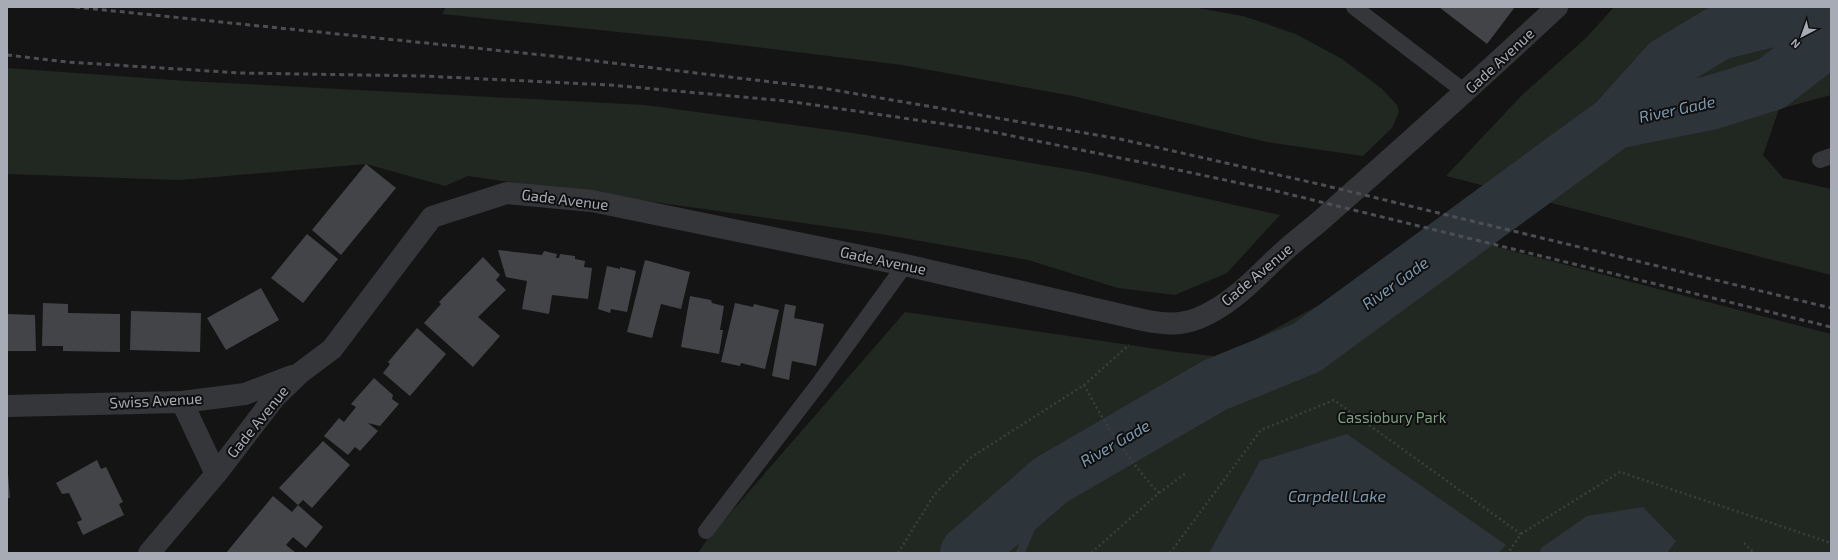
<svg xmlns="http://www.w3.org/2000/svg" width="1838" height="560" font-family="'Exo 2',sans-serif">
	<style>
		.green { fill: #202821 }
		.water { fill: #2d353b }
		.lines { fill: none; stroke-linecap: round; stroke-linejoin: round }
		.stream { stroke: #2d353b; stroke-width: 9 }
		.river { stroke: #2d353b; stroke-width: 54 }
		.building { fill: #434448 }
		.path { stroke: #3b3d41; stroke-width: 2.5; stroke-dasharray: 2 3; stroke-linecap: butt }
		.service { stroke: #35363a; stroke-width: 16 }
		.minor { stroke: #35363a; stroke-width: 22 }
		.rail { stroke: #4c4e53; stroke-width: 3; stroke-dasharray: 5 4; stroke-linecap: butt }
		.labels { text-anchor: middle; stroke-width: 4; stroke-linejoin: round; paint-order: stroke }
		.street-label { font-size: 15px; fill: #a6abb5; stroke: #0f0f10 }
		.park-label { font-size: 15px; fill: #7e9f7f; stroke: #0f0f10 }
		.water-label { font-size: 16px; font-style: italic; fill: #7e99af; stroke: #0f0f10 }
	</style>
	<rect width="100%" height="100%" fill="#141415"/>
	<path class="green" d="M 446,7 L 1192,7 L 1243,16 L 1296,34 L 1342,59 L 1381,88 L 1397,105 L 1399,112 L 1392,128 L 1363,156 L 1267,142 L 1073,96 L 902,65 L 707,41 L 442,14 Z
		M 1614,7 L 1831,7 L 1831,95 L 1779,109 L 1763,155 L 1783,178 L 1831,189 L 1831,275 L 1446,176 L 1522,95 L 1586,38 Z
		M 7,68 L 187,81 L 645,105 L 853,133 L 1091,173 L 1280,215 L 1227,273 L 1175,295 L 1118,288 L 1028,260 L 881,234 L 468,176 L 445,186 L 366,164 L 180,180 L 7,174 Z
		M 1463,238 L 1831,334 L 1831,553 L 698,553 L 706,541 L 905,312 L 1177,352 L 1223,357 L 1378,273 L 1405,281 Z"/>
	<path class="water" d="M 1347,434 L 1506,545 L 1499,553 L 1209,553 L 1260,461 Z
		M 1643,507 L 1676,541 L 1667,553 L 1540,553 L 1541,548 L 1587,516 Z"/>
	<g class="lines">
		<path class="stream" d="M 1020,553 L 1051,480"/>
		<path class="river" d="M 1615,122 L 1667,64 L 1719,33 L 1825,7
			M 967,553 L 1051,480 L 1215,385 L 1306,348 L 1615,122 L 1710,103 L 1771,84 L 1831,38"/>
	</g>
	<path class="building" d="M 1439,7 L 1515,7 L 1487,44 Z
		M 366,164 L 396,188 L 341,255 L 312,230 Z
		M 307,234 L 338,259 L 303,303 L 271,278 Z
		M 498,250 L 542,255 L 544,251 L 557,254 L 556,258 L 559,258 L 560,254 L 575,256 L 575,259 L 585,261 L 584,267 L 592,268 L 588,299 L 552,295 L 549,314 L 522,309 L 527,281 L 506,277 Z
		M 483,257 L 500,275 L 496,280 L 506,290 L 478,317 L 500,336 L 473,367 L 424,323 L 441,304 L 439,302 Z
		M 645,260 L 690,272 L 681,309 L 661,304 L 652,338 L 627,332 Z
		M 607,266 L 620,269 L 620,267 L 636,271 L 627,312 L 611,309 L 610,313 L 598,309 Z
		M 261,288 L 279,320 L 226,350 L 207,318 Z
		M 690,296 L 711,300 L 712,303 L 724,306 L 720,330 L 723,330 L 719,354 L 681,347 Z
		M 43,303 L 68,304 L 68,313 L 120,314 L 120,352 L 63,351 L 63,346 L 42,346 Z
		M 735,303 L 753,307 L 754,304 L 779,310 L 765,369 L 741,363 L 740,366 L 721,362 Z
		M 785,304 L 796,306 L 794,318 L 824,324 L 816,366 L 792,361 L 789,380 L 772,376 Z
		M 131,311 L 201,313 L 200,352 L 130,350 Z
		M 7,314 L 35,315 L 36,351 L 7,351 Z
		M 417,328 L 446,354 L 410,396 L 383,373 L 390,364 L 388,362 Z
		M 374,378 L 393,395 L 392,399 L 399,404 L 380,426 L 368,423 L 378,431 L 360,451 L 355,447 L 348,455 L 324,436 L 339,418 L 344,422 L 356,407 L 351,404 Z
		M 323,441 L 350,465 L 312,508 L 303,500 L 298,505 L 279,488 Z
		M 97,460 L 101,469 L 106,467 L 123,502 L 119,504 L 124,515 L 83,535 L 77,522 L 82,520 L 69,493 L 62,494 L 56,483 Z
		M 7,474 L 8,474 L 10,498 L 7,498 Z
		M 273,496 L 292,512 L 298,505 L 323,527 L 306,548 L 293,537 L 286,545 L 296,553 L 226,553 Z"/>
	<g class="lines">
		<path class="path" d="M 1084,385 C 1104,422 1130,463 1159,493 L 1091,553
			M 1159,493 L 1186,473
			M 1521,534 L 1620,472 L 1831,543
			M 1744,543 L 1754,553
			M 898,553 L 934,495 L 970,458 L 1084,385 L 1129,345
			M 1170,553 L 1261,430 L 1334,400 L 1521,534 L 1508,553"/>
		<path class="service" d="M 1354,7 L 1465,92
			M 1820,160 L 1831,156
			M 706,531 L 820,382 L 905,265"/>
		<path class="minor" d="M 182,402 L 216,474
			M 7,406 L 182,402 L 245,394 L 292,376
			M 149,553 L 216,474 L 275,397 L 300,373 L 332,349 L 432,217 L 507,193 L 592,201 L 905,265 L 1143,320 C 1163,324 1179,326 1199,318 C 1233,304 1256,277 1282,253 C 1297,239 1313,228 1328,214 C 1405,146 1482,77 1557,7"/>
		<path class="rail" d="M 75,7 L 562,57 L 822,88 L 1120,139 L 1323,185 L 1831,308
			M 7,55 L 67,62 L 241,73 L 423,76 L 610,85 L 787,101 L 978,129 L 1150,164 L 1272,190 L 1831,327"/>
	</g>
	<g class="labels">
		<g class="street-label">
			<text transform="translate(1500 61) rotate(-43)" y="5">Gade Avenue</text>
			<text transform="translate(565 200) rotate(7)" y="5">Gade Avenue</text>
			<text transform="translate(883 261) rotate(12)" y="5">Gade Avenue</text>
			<text transform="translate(1257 275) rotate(-40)" y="5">Gade Avenue</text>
			<text transform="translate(156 401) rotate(-3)" y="5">Swiss Avenue</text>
			<text transform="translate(258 422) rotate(-51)" y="5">Gade Avenue</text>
		</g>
		<g class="park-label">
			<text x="1392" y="423">Cassiobury Park</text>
		</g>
		<g class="water-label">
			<text transform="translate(1677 109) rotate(-12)" y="6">River Gade</text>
			<text transform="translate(1395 283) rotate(-36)" y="6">River Gade</text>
			<text transform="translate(1115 443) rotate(-30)" y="6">River Gade</text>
			<text x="1337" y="502">Carpdell Lake</text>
		</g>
	</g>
	<rect width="1838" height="560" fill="none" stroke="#a6abb5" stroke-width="16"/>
	<g transform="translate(1802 36) rotate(221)" stroke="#0f0f10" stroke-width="3" paint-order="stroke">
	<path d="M0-3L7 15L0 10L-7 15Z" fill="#a6abb5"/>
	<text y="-6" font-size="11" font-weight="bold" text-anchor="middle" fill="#a6abb5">N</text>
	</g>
</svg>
